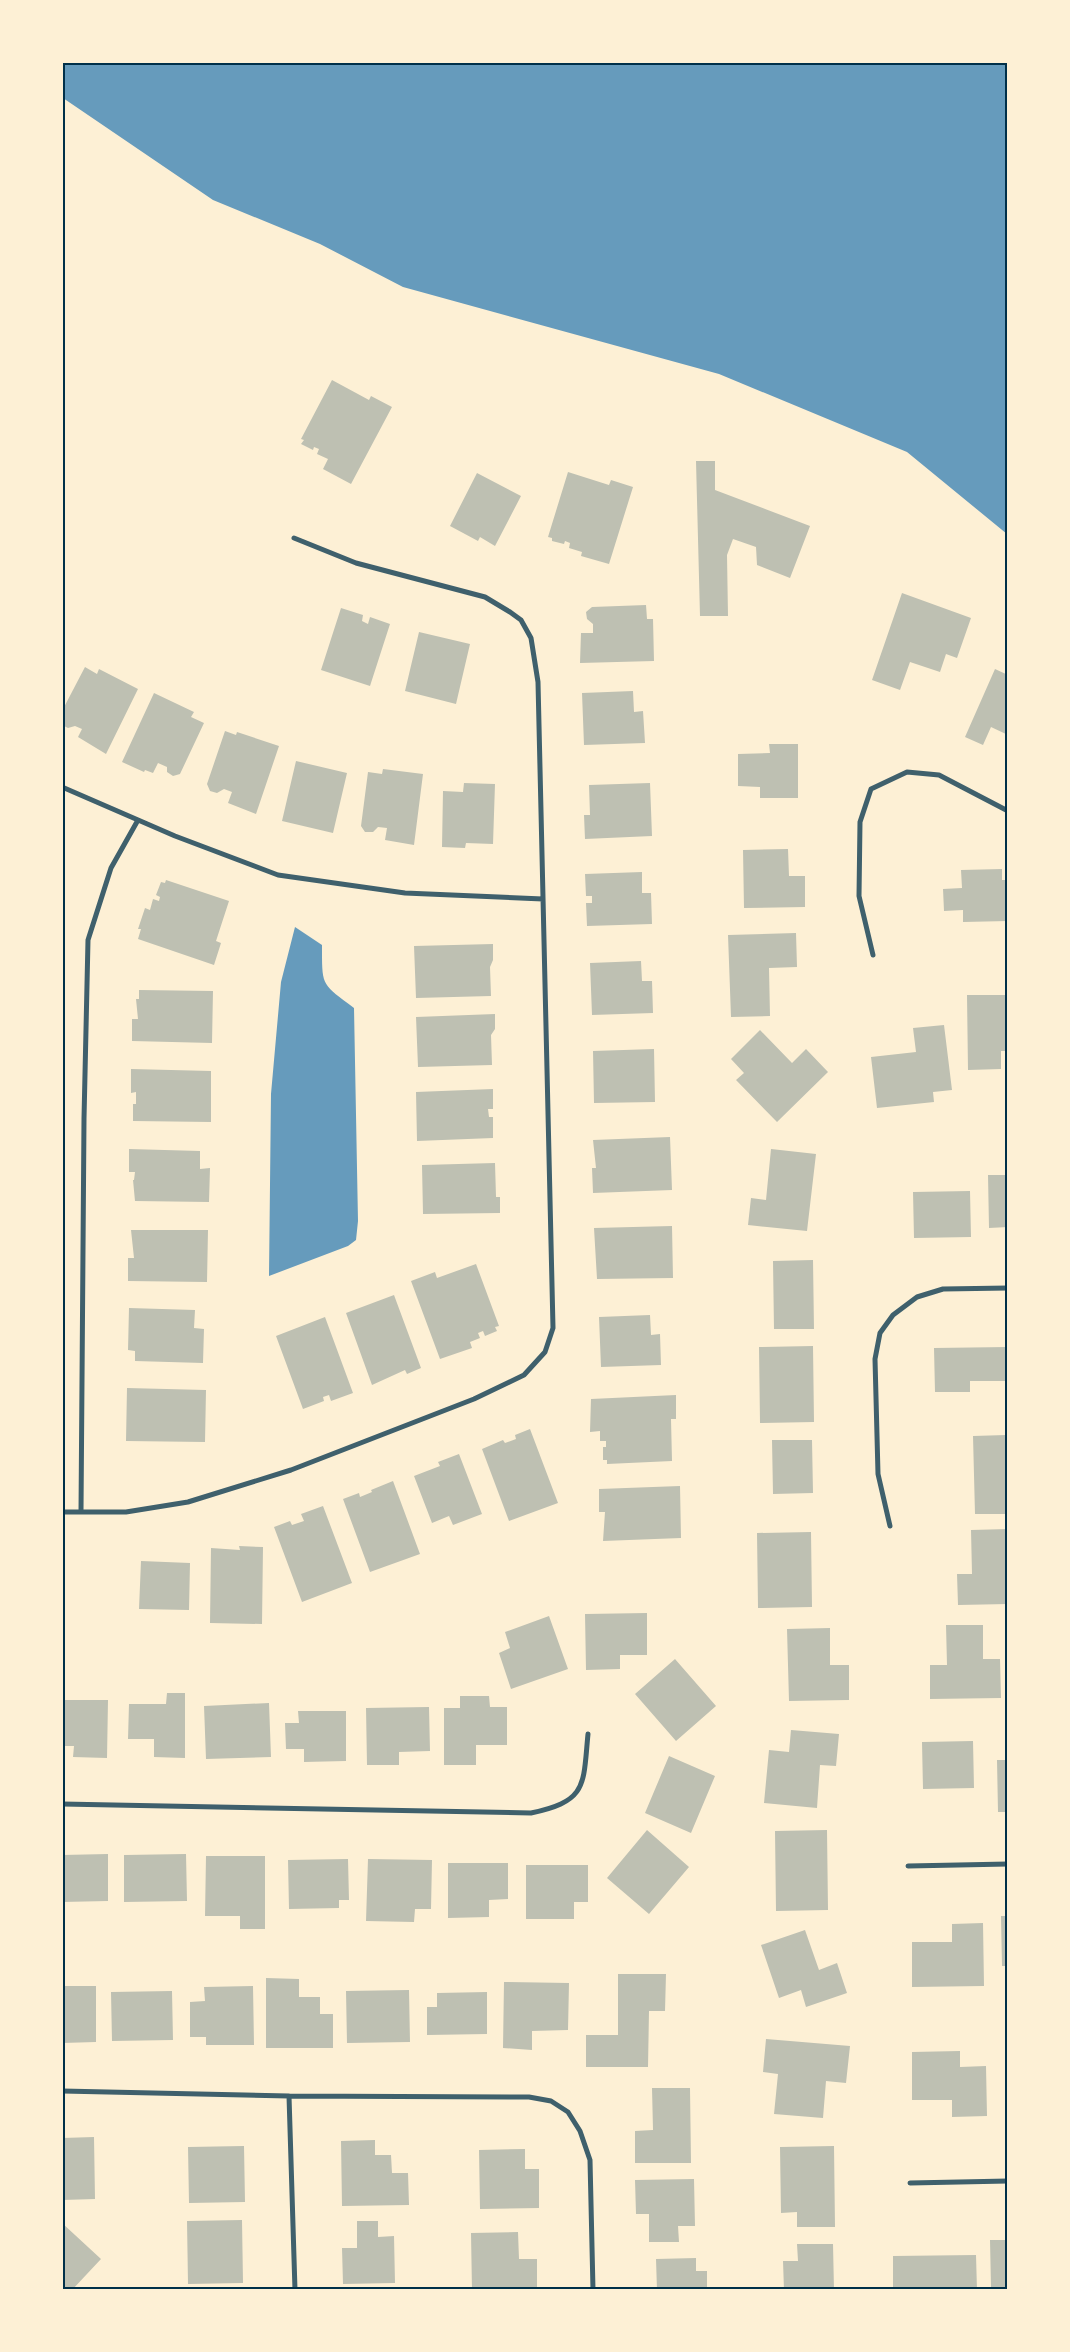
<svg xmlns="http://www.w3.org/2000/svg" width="1070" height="2352" font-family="'DejaVu Sans',sans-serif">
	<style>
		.water { fill: #669bbc }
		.building { fill: #bec0b2 }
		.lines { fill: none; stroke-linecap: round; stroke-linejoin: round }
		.minor { stroke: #3f606c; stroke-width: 5 }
		.neatline { fill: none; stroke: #003049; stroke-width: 2 }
	</style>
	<rect width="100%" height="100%" fill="#fdf0d5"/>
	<path class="water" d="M 62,63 L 1007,63 L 1007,534 L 907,452 L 719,374 L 403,287 L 320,244 L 213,200 L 63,98 Z
		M 295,927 L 322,945 C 322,987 321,983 354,1008 L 358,1221 L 356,1240 L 348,1246 L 269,1276 L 271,1094 L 281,982 Z"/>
	<path class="building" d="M 332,380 L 369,400 L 371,396 L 392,407 L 351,484 L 323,469 L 328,459 L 317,454 L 319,449 L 314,447 L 313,450 L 301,444 L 304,440 L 301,439 Z
		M 696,461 L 715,461 L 715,490 L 810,526 L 790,578 L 757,565 L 756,547 L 733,539 L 727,555 L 728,616 L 700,616 Z
		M 568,472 L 609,485 L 611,480 L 633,487 L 609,564 L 581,556 L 582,552 L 569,548 L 570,543 L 565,541 L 564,544 L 552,541 L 552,538 L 548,537 Z
		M 477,473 L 521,496 L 495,546 L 480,537 L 478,541 L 450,526 Z
		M 902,593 L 971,618 L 957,658 L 946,654 L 940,672 L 910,662 L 900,690 L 872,680 Z
		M 646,605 L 647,619 L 653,619 L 654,661 L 580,663 L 581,633 L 593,633 L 593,624 L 587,619 L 586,612 L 592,607 Z
		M 341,608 L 363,615 L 362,621 L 368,624 L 370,617 L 390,624 L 370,686 L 321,670 Z
		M 419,632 L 470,644 L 456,704 L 405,691 Z
		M 85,667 L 97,674 L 99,669 L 138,689 L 106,754 L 78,737 L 82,729 L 75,726 L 68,728 L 62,725 L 62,711 Z
		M 995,669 L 1008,675 L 1008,735 L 991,727 L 983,745 L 965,737 Z
		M 633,691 L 634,712 L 643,711 L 645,743 L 584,745 L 582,693 Z
		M 154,693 L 194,712 L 191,717 L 204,723 L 180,774 L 173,776 L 167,772 L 167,767 L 158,763 L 153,773 L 145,770 L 144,772 L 122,762 Z
		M 225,731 L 236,735 L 237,732 L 279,746 L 256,814 L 228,803 L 232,792 L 224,789 L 217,793 L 210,791 L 207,784 Z
		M 769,744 L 798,744 L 798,798 L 760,798 L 760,787 L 738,786 L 738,754 L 770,753 Z
		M 296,761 L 347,773 L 333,833 L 282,821 Z
		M 383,769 L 423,774 L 414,845 L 385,840 L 387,828 L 378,827 L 373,832 L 365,832 L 361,826 L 368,772 L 382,774 Z
		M 464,783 L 495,784 L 493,844 L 466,843 L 465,848 L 442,847 L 443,791 L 463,792 Z
		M 650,783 L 652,836 L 585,839 L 584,815 L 590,815 L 589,785 Z
		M 788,849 L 789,876 L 805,876 L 805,907 L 744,908 L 743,850 Z
		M 1002,869 L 1002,880 L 1008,880 L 1008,921 L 963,922 L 963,910 L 944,911 L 943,889 L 962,888 L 961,870 Z
		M 642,872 L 642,893 L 651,893 L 652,924 L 587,926 L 586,903 L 592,903 L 592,896 L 586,896 L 585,874 Z
		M 166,880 L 229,901 L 216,941 L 221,943 L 214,965 L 138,939 L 141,929 L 138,929 L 145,908 L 150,910 L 153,899 L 159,901 L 160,897 L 156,895 L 161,882 L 165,883 Z
		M 796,933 L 797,967 L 769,968 L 770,1016 L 731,1017 L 728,935 Z
		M 493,944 L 493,960 L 490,967 L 491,996 L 416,998 L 414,946 Z
		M 641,961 L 642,981 L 652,981 L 653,1013 L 592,1015 L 590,963 Z
		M 139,990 L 213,991 L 212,1043 L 132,1041 L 132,1019 L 138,1019 L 136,999 L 139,999 Z
		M 967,995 L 1008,995 L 1008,1051 L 1001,1051 L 1001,1069 L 968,1070 Z
		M 495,1014 L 495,1029 L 491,1035 L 492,1065 L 418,1067 L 416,1017 Z
		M 944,1025 L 952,1090 L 933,1092 L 934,1102 L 877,1108 L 871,1057 L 916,1052 L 913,1028 Z
		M 760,1030 L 792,1063 L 806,1049 L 828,1072 L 777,1122 L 736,1080 L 744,1073 L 731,1059 Z
		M 654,1049 L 655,1102 L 594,1103 L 593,1051 Z
		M 131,1069 L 211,1071 L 211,1122 L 133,1121 L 133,1104 L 136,1104 L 136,1092 L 131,1093 Z
		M 493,1089 L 493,1109 L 488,1109 L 489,1117 L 493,1117 L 493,1138 L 417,1141 L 416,1092 Z
		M 670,1137 L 672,1190 L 593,1193 L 592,1168 L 596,1168 L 593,1140 Z
		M 129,1149 L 200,1151 L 200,1169 L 210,1168 L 209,1202 L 135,1201 L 133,1180 L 134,1180 L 135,1172 L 129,1172 Z
		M 771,1149 L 816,1154 L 807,1231 L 748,1225 L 751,1198 L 766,1200 Z
		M 495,1163 L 496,1197 L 500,1197 L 500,1213 L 423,1214 L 422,1165 Z
		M 988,1175 L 1008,1175 L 1008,1227 L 989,1228 Z
		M 970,1191 L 971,1237 L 914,1238 L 913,1192 Z
		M 672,1226 L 673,1278 L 597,1279 L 594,1228 Z
		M 131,1230 L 208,1230 L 207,1282 L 128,1281 L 128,1258 L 134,1258 Z
		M 813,1260 L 814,1329 L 774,1329 L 773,1261 Z
		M 476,1264 L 499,1326 L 495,1327 L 497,1331 L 485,1336 L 483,1331 L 478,1333 L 480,1338 L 470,1342 L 472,1348 L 440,1359 L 411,1281 L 435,1272 L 437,1278 Z
		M 394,1295 L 421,1368 L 407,1374 L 405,1370 L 372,1385 L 346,1313 Z
		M 129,1308 L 195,1310 L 194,1328 L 204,1329 L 203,1363 L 135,1361 L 135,1351 L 128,1350 Z
		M 650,1315 L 651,1335 L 660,1334 L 661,1365 L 601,1367 L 599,1317 Z
		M 325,1317 L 353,1393 L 331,1401 L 329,1395 L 323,1397 L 324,1401 L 303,1409 L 276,1336 Z
		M 813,1346 L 814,1422 L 760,1423 L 759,1347 Z
		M 1008,1347 L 1008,1381 L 970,1381 L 970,1392 L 935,1392 L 934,1348 Z
		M 127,1388 L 206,1390 L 205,1442 L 126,1441 Z
		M 676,1395 L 676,1419 L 671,1419 L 672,1461 L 607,1464 L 607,1460 L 603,1460 L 603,1447 L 606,1447 L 606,1441 L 600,1441 L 600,1431 L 590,1432 L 591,1399 Z
		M 530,1429 L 558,1503 L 509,1521 L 482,1449 L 503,1440 L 505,1443 L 516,1439 L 515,1435 Z
		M 1006,1435 L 1008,1514 L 975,1514 L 973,1436 Z
		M 772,1440 L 812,1440 L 813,1493 L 773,1494 Z
		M 459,1454 L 482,1514 L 453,1525 L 449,1516 L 432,1523 L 414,1476 L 440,1466 L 438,1462 Z
		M 393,1481 L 420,1554 L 370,1572 L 343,1499 L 359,1493 L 360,1497 L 372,1492 L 371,1490 Z
		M 680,1486 L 681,1538 L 603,1541 L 605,1512 L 599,1512 L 599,1489 Z
		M 323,1506 L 352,1583 L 302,1602 L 274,1527 L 290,1521 L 292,1525 L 304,1521 L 301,1514 Z
		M 1008,1529 L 1008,1604 L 958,1605 L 957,1574 L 972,1574 L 971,1530 Z
		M 811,1532 L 812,1607 L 758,1608 L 757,1533 Z
		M 239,1546 L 263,1547 L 262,1624 L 210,1623 L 211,1548 L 240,1550 Z
		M 141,1561 L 190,1563 L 189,1610 L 139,1609 Z
		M 647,1613 L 647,1655 L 620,1655 L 620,1669 L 586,1670 L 585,1614 Z
		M 549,1616 L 568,1669 L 511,1689 L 499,1653 L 510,1648 L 505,1632 Z
		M 946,1625 L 983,1625 L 983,1659 L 1000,1659 L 1001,1698 L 930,1699 L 930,1665 L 947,1665 Z
		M 830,1628 L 830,1665 L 849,1665 L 849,1700 L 789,1701 L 787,1629 Z
		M 675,1659 L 716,1706 L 676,1741 L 635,1694 Z
		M 167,1693 L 185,1693 L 185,1758 L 154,1757 L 154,1739 L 128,1739 L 129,1704 L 166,1704 Z
		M 460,1696 L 489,1696 L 490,1707 L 507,1707 L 507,1745 L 476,1745 L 476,1765 L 444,1765 L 444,1708 L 460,1708 Z
		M 62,1700 L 108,1700 L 107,1758 L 73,1757 L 74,1746 L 62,1746 Z
		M 269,1703 L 271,1757 L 206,1759 L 204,1706 Z
		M 429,1707 L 430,1751 L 399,1752 L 399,1765 L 367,1765 L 366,1708 Z
		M 298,1711 L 346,1711 L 346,1761 L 304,1762 L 304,1749 L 286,1749 L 285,1723 L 299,1723 Z
		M 791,1730 L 839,1734 L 836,1766 L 820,1765 L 817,1808 L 764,1803 L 769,1750 L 789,1752 Z
		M 973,1741 L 974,1788 L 923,1789 L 922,1742 Z
		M 669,1756 L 715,1776 L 691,1833 L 645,1813 Z
		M 997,1760 L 1008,1760 L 1008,1812 L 998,1812 Z
		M 647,1830 L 689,1867 L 649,1914 L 607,1878 Z
		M 827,1830 L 828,1910 L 776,1911 L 775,1831 Z
		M 108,1854 L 108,1901 L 62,1902 L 62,1855 Z
		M 186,1854 L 187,1901 L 124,1902 L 124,1855 Z
		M 206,1856 L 265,1856 L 265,1929 L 240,1929 L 240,1916 L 205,1916 Z
		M 348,1859 L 349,1900 L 339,1900 L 339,1908 L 289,1909 L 288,1860 Z
		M 368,1859 L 432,1860 L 431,1909 L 415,1909 L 414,1922 L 366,1921 Z
		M 448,1863 L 508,1863 L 508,1899 L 489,1900 L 489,1917 L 448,1918 Z
		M 526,1865 L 588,1865 L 588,1902 L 574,1902 L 574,1919 L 526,1919 Z
		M 1001,1916 L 1008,1916 L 1008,1966 L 1002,1966 Z
		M 983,1923 L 984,1986 L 912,1987 L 912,1942 L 952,1942 L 952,1924 Z
		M 805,1930 L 819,1970 L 837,1963 L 847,1993 L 806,2007 L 801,1990 L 779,1998 L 761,1945 Z
		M 618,1974 L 666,1974 L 665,2011 L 649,2011 L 648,2067 L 586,2067 L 586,2035 L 618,2035 Z
		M 266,1978 L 299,1979 L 299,1997 L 320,1997 L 320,2014 L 333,2014 L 333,2048 L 266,2048 Z
		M 504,1982 L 569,1983 L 568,2030 L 532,2031 L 532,2050 L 503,2048 Z
		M 62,1986 L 96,1986 L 96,2042 L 62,2043 Z
		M 253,1986 L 254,2045 L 206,2045 L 206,2037 L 190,2037 L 190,2002 L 205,2001 L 204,1987 Z
		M 409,1990 L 410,2042 L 347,2043 L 346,1991 Z
		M 172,1991 L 173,2040 L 112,2041 L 111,1992 Z
		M 487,1992 L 487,2034 L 427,2035 L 427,2007 L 437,2007 L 437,1993 Z
		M 766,2039 L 850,2046 L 846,2083 L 826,2081 L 823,2118 L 774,2114 L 778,2074 L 763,2072 Z
		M 960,2051 L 960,2067 L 986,2066 L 987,2116 L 952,2117 L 952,2100 L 912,2100 L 912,2052 Z
		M 1005,2059 L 1008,2059 L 1008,2108 L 1006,2108 Z
		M 652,2088 L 690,2088 L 691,2163 L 635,2163 L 635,2131 L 653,2130 Z
		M 94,2137 L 95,2199 L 62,2200 L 62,2138 Z
		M 375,2140 L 375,2155 L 391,2155 L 392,2173 L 408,2173 L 409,2205 L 342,2206 L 341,2141 Z
		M 244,2146 L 245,2202 L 189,2203 L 188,2147 Z
		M 834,2146 L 835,2227 L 797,2227 L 797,2212 L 781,2213 L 780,2147 Z
		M 525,2149 L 525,2169 L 539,2169 L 539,2208 L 480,2209 L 479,2150 Z
		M 694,2179 L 695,2226 L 678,2226 L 679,2242 L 649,2242 L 649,2214 L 636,2214 L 635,2180 Z
		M 242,2220 L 243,2283 L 188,2284 L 187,2221 Z
		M 357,2221 L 378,2221 L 378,2237 L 394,2236 L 395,2283 L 343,2284 L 342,2248 L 357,2248 Z
		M 62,2223 L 101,2259 L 72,2290 L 62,2290 Z
		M 518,2232 L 519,2259 L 537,2259 L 537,2290 L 472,2290 L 471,2233 Z
		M 990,2240 L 1008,2240 L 1008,2287 L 991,2287 Z
		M 797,2244 L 833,2244 L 834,2290 L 784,2290 L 783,2261 L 798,2261 Z
		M 976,2255 L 977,2290 L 893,2290 L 893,2256 Z
		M 696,2258 L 696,2271 L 707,2271 L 707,2290 L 657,2290 L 656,2259 Z"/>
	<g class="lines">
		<path class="minor" d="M 62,787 L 175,836 L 278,875 L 405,893 L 543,899
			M 873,955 L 859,896 L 860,822 L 871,789 L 907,772 L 939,775 L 1008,811
			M 62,1512 L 126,1512 L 188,1502 L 291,1470 L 474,1399 L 524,1375 L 545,1352 L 553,1328 L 538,682 L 531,638 L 521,620 L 510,612 L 485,597 L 356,563 L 294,538
			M 81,1512 L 84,1119 L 88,940 L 111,868 L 138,820
			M 890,1526 L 878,1474 L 875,1359 L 880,1333 L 893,1315 L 917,1297 L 943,1289 L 1008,1288
			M 62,1804 L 531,1813 C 588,1801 583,1785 588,1734
			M 908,1866 L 1008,1864
			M 62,2091 L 289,2096 L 529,2097 L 551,2101 L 568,2112 L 580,2131 L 590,2160 L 593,2290
			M 289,2096 L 295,2290
			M 910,2183 L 1008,2181"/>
	</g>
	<rect width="1070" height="2352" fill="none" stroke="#fdf0d5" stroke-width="128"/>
	<rect x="64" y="64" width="942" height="2224" class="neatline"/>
</svg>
